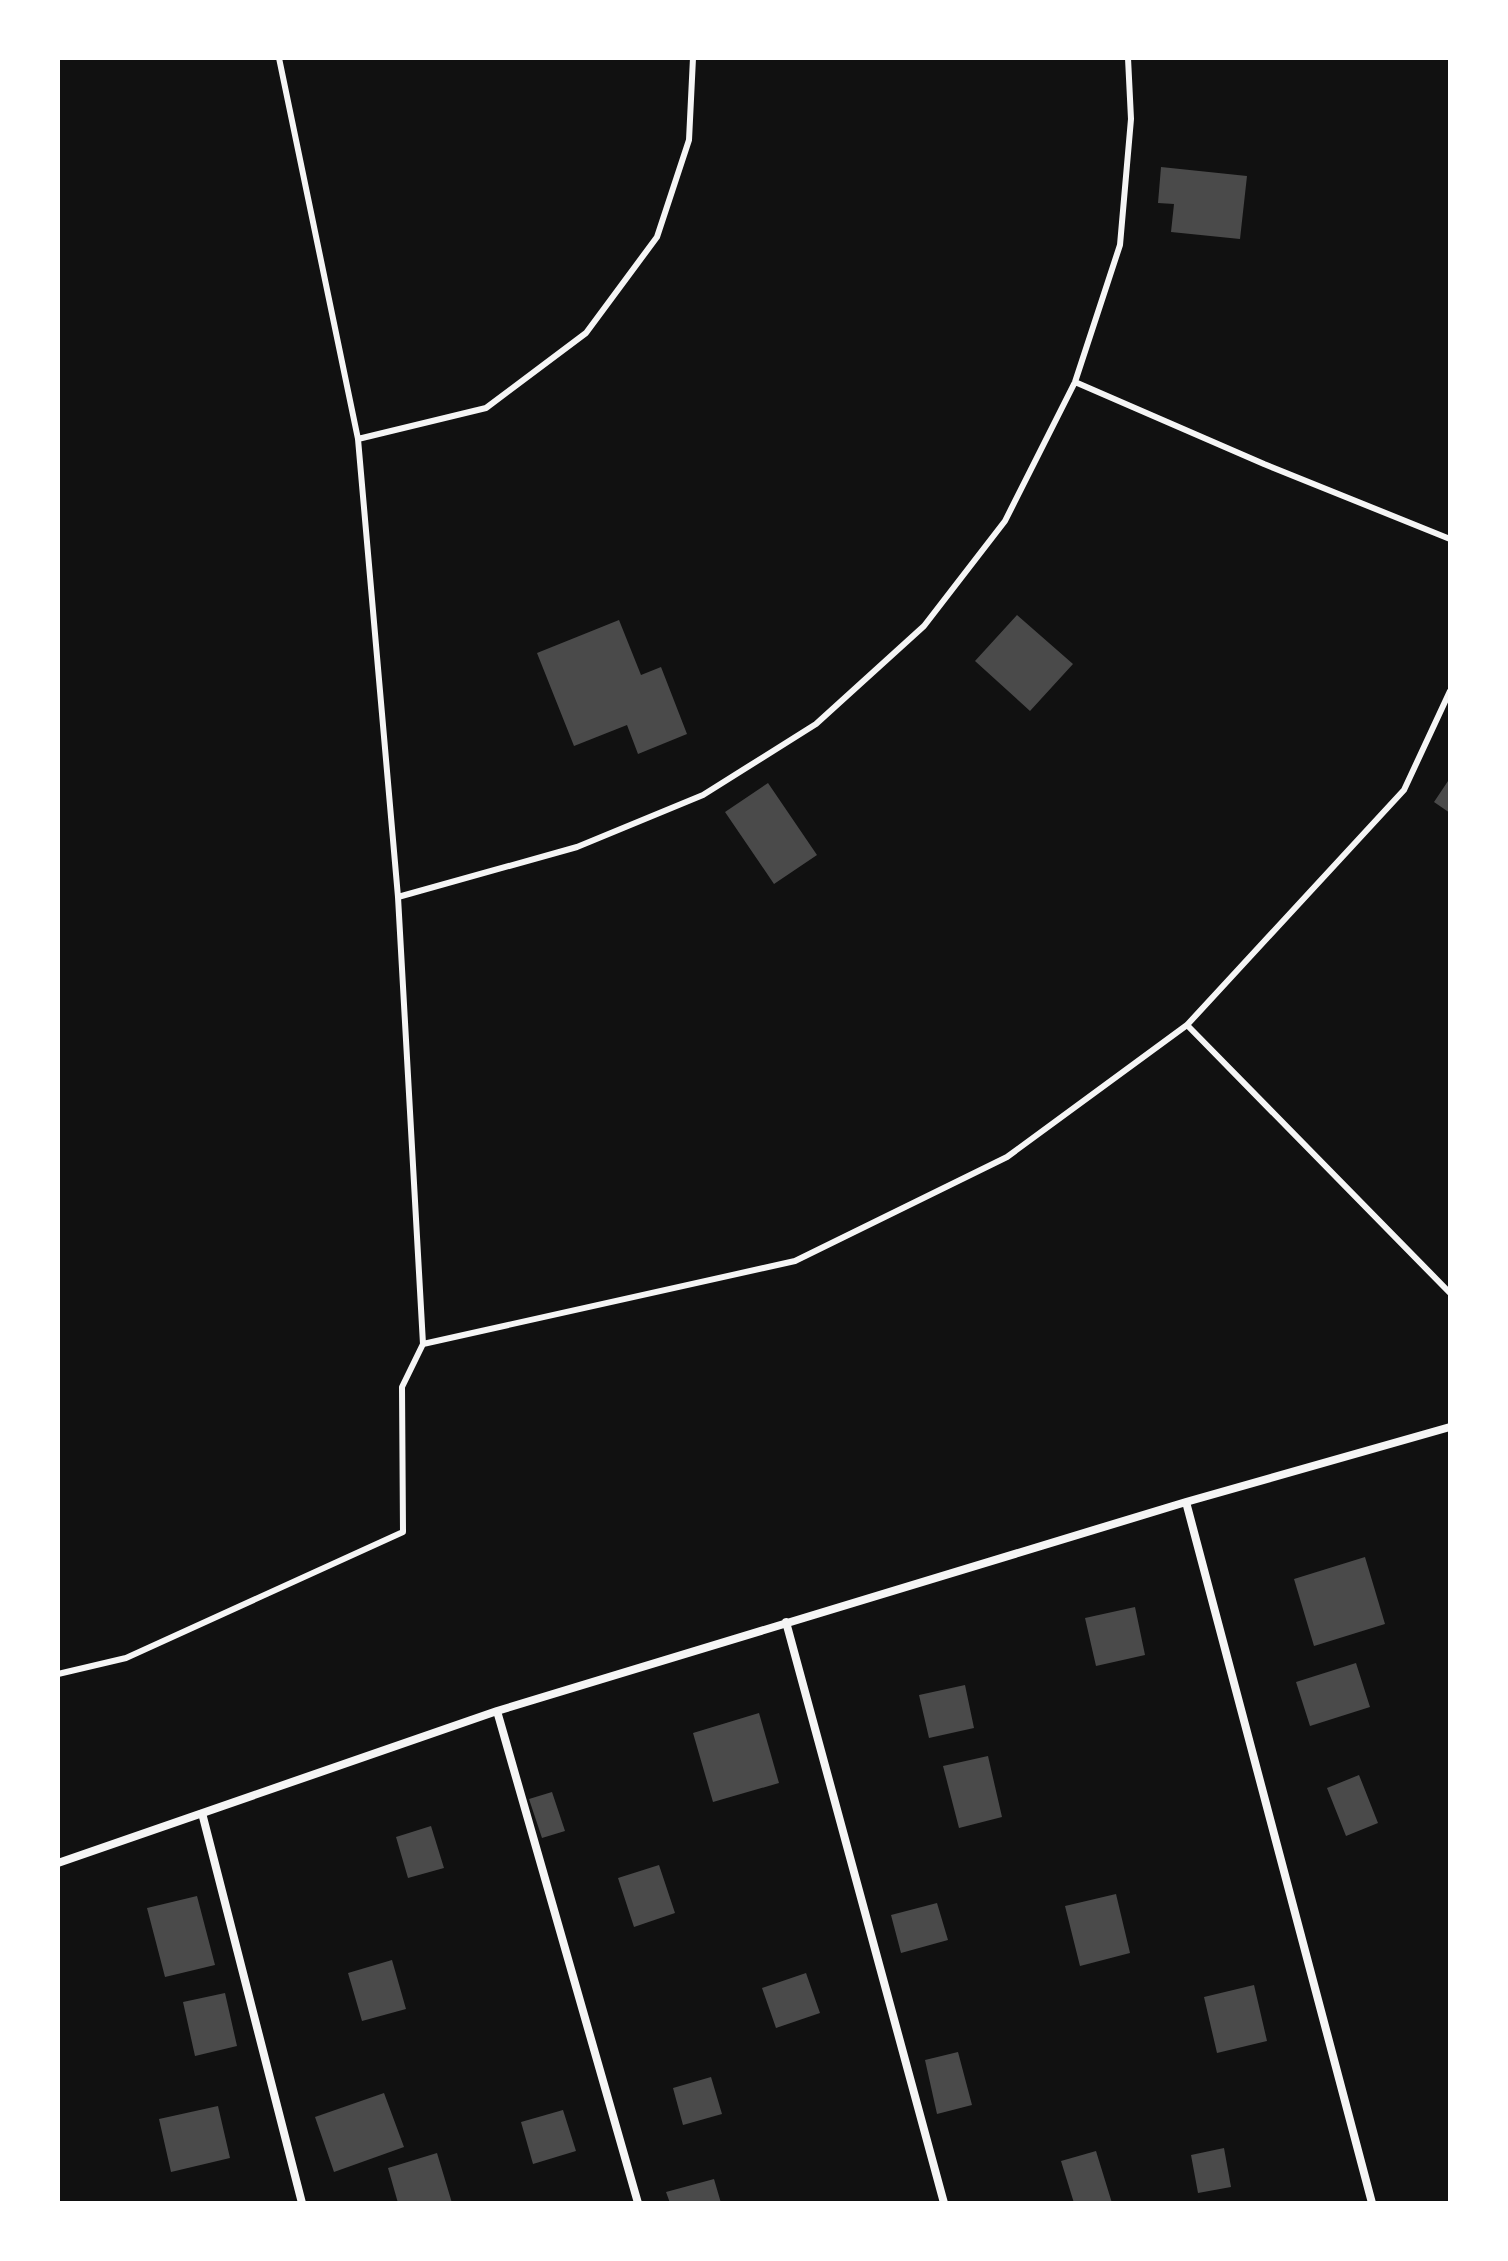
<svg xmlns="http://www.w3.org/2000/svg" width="1508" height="2261" font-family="Mulish,sans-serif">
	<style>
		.building { fill: #4a4a4a }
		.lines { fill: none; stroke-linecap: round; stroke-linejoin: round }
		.service { stroke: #f5f5f5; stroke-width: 6 }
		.minor { stroke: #f5f5f5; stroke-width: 8 }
	</style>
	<rect width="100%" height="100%" fill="#111"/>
	<path class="building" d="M 1161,167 L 1247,176 L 1240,239 L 1171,232 L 1174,204 L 1158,203 Z
		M 1017,615 L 1073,664 L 1030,711 L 975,661 Z
		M 619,620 L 641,675 L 661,667 L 687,734 L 638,754 L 627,725 L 574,746 L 537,653 Z
		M 1450,778 L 1450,813 L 1434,802 Z
		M 768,783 L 817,855 L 774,884 L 725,812 Z
		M 1365,1557 L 1385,1624 L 1314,1646 L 1294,1579 Z
		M 1135,1607 L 1145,1655 L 1096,1666 L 1085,1618 Z
		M 1356,1663 L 1370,1707 L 1310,1726 L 1296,1682 Z
		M 965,1685 L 974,1728 L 929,1738 L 919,1695 Z
		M 759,1713 L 779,1783 L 713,1802 L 693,1733 Z
		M 988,1756 L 1002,1817 L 959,1828 L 943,1766 Z
		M 1359,1775 L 1378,1823 L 1346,1836 L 1327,1788 Z
		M 552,1792 L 565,1831 L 542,1838 L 529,1799 Z
		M 431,1826 L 444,1868 L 408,1878 L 396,1837 Z
		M 659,1865 L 675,1913 L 634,1927 L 618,1878 Z
		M 1116,1894 L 1130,1953 L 1080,1966 L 1065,1906 Z
		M 197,1896 L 215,1965 L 165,1977 L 147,1908 Z
		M 937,1903 L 948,1940 L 901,1953 L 891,1915 Z
		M 392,1960 L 406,2009 L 362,2021 L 348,1973 Z
		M 806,1973 L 820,2013 L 776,2028 L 762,1988 Z
		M 1254,1985 L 1267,2041 L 1217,2053 L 1204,1997 Z
		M 225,1993 L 237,2046 L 195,2056 L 183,2002 Z
		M 958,2052 L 972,2105 L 937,2114 L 925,2060 Z
		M 711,2077 L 722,2114 L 683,2125 L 673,2088 Z
		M 384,2093 L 404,2147 L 334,2172 L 315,2117 Z
		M 218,2106 L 230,2158 L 171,2172 L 159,2119 Z
		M 563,2110 L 576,2151 L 533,2164 L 521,2122 Z
		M 1224,2148 L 1231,2187 L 1198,2193 L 1191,2155 Z
		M 1096,2151 L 1112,2203 L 1074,2203 L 1061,2161 Z
		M 437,2153 L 452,2203 L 398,2203 L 388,2168 Z
		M 714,2179 L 721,2203 L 670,2203 L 666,2192 Z"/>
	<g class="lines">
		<path class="service" d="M 1075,382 L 1264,464 L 1450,539
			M 358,439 L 486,408 L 586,333 L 657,237 L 689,140 L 693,58
			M 398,897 L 577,847 L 703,795 L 816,724 L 924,626 L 1005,521 L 1075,382 L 1120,245 L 1131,119 L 1128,58
			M 1187,1025 L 1450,1293
			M 423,1344 L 795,1261 L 1007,1157 L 1187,1025 L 1404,790 L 1450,691
			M 58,1674 L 126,1658 L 403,1532 L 402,1387 L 423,1344 L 398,897 L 358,439 L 279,58"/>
		<path class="minor" d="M 1186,1502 L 1372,2203
			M 786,1622 L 944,2203
			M 497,1711 L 638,2203
			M 202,1813 L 302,2203
			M 58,1863 L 497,1711 L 1186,1502 L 1450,1427"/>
	</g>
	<rect width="1508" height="2261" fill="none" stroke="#ffffff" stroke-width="120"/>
</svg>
